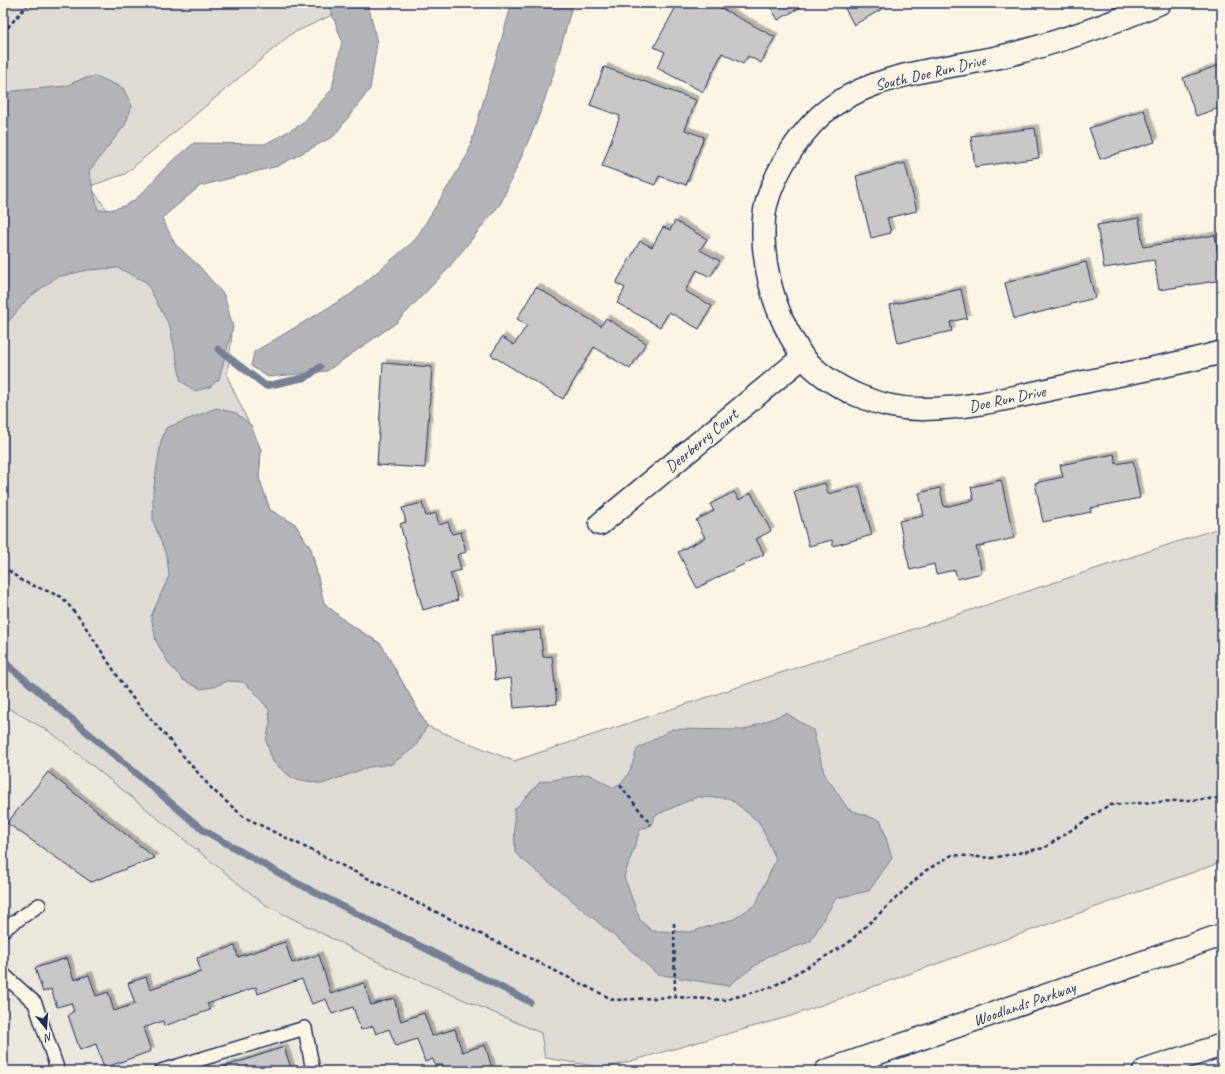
<svg xmlns="http://www.w3.org/2000/svg" width="1225" height="1074" font-family="Caveat,sans-serif">
	<style>
		.built { fill: #ece7dc }
		.green { fill: #dfdbd4; stroke: #7d8599 }
		.water { fill: #b2b4b8; stroke: #767f94; fill-rule: evenodd }
		.lines { fill: none; stroke-linecap: round; stroke-linejoin: round }
		.stream { stroke: #767f94; stroke-width: 7 }
		.building { fill: #c8c7c6; stroke: #1b2f5e; filter: url(#shadow) }
		.lane-casing { stroke: #1b2f5e; stroke-width: 16 }
		.street-casing { stroke: #1b2f5e; stroke-width: 25 }
		.primary-casing { stroke: #1b2f5e; stroke-width: 25 }
		.path { stroke: #1b2f5e; stroke-width: 2.5; stroke-dasharray: 4 3; stroke-linecap: butt }
		.lane { stroke: #fcf5e5; stroke-width: 13 }
		.street { stroke: #fcf5e5; stroke-width: 22 }
		.primary { stroke: #fcf5e5; stroke-width: 22 }
		.labels { text-anchor: middle; stroke-width: 4; stroke-linejoin: round; paint-order: stroke }
		.street-label { font-size: 16px; fill: #1b2f5e; stroke: #fcf5e5 }
	</style>
	<defs>
		<filter id="shadow"><feDropShadow dx="3.5" dy="-3.5" stdDeviation="0" flood-color="#0004"/></filter>
	</defs>
	<rect width="100%" height="100%" fill="#fcf5e5"/>
	<filter id="ink" filterUnits="userSpaceOnUse"><feTurbulence type="fractalNoise" baseFrequency=".025" numOctaves="2"/><feDisplacementMap in="SourceGraphic" scale="8" xChannelSelector="R" yChannelSelector="G"/><feConvolveMatrix kernelMatrix="1 2 1 2 8 2 1 2 1" color-interpolation-filters="sRGB"/></filter>
	<g filter="url(#ink)">
		<path class="built" d="M 3,705 L 52,733 L 390,968 L 541,1033 L 545,1058 L 508,1071 L 3,1071 Z"/>
		<path class="green" d="M 3,3 L 358,3 L 291,34 L 125,174 L 90,186 L 115,221 L 213,295 L 232,335 L 227,376 L 261,450 L 259,478 L 270,510 L 295,524 L 311,549 L 324,603 L 346,622 L 381,644 L 427,726 L 514,761 L 1222,527 L 1222,862 L 791,1016 L 606,1068 L 545,1058 L 541,1033 L 390,968 L 264,904 L 52,733 L 3,705 Z"/>
		<path class="water" d="M 328,3 L 368,3 L 377,43 L 370,89 L 334,136 L 278,166 L 200,186 L 162,218 L 175,244 L 199,266 L 224,295 L 233,327 L 219,379 L 210,387 L 195,391 L 181,381 L 170,327 L 146,282 L 118,268 L 88,270 L 57,277 L 28,298 L 3,328 L 3,98 L 13,91 L 66,86 L 81,79 L 96,76 L 123,88 L 132,106 L 125,125 L 89,171 L 98,210 C 135,211 142,191 165,168 C 174,159 184,152 194,143 L 265,144 L 302,124 L 332,89 L 342,41 Z
			M 512,3 L 573,3 L 553,75 L 537,121 L 501,203 L 446,271 L 396,323 L 327,371 L 268,377 L 251,366 L 254,352 L 351,294 L 415,240 L 468,154 Z
			M 216,408 L 236,413 L 251,425 L 261,450 L 259,478 L 270,510 L 295,524 L 311,549 L 324,603 L 346,622 L 381,644 L 427,726 L 415,747 L 392,764 L 369,767 L 322,784 L 292,778 L 273,762 L 266,741 L 270,723 L 269,710 L 253,690 L 243,682 L 228,681 L 213,687 L 201,689 L 183,680 L 169,664 L 156,641 L 151,616 L 169,576 L 167,557 L 153,521 L 153,492 L 161,441 L 166,428 Z
			M 786,713 L 813,730 L 824,773 L 848,809 L 881,821 L 892,858 L 869,891 L 836,898 L 810,942 L 768,956 L 728,986 L 657,974 L 623,943 L 515,853 L 514,810 L 540,782 L 588,774 L 612,787 C 629,783 632,764 637,749 L 672,729 L 744,730 ZM 697,797 L 729,798 L 759,822 L 776,859 L 756,904 L 734,919 L 690,932 L 652,931 L 640,920 L 624,877 L 641,828 C 647,828 650,826 654,822 L 654,816 Z"/>
		<g class="lines">
			<path class="stream" d="M 218,349 L 266,386 L 307,377 L 320,367
				M 3,661 L 203,830 L 293,881 L 530,1002"/>
		</g>
		<path class="building" d="M 678,3 L 722,3 L 719,7 L 775,37 L 761,63 L 748,56 L 743,64 L 722,53 L 703,92 L 657,68 L 665,52 L 654,47 Z
			M 768,3 L 808,3 L 778,20 Z
			M 842,3 L 878,3 L 882,9 L 854,25 Z
			M 1222,64 L 1222,107 L 1196,116 L 1183,78 Z
			M 604,67 L 696,100 L 685,130 L 704,137 L 686,185 L 659,176 L 655,185 L 602,166 L 620,116 L 590,105 Z
			M 1144,110 L 1155,142 L 1100,159 L 1089,128 Z
			M 1035,128 L 1039,158 L 975,167 L 971,136 Z
			M 905,163 L 917,211 L 887,218 L 891,233 L 871,238 L 856,176 Z
			M 1139,218 L 1143,247 L 1215,235 L 1222,280 L 1159,290 L 1154,260 L 1104,268 L 1097,225 Z
			M 675,221 L 707,239 L 700,250 L 720,261 L 710,277 L 697,270 L 685,291 L 712,306 L 699,329 L 669,312 L 660,327 L 617,303 L 625,288 L 616,283 L 640,241 L 652,247 L 663,227 L 670,230 Z
			M 1086,262 L 1095,298 L 1014,319 L 1005,283 Z
			M 536,287 L 601,326 L 606,318 L 646,343 L 630,369 L 594,347 L 563,399 L 491,355 L 502,337 L 514,345 L 527,325 L 517,319 Z
			M 961,289 L 967,318 L 950,322 L 952,331 L 898,343 L 890,305 Z
			M 383,363 L 432,367 L 425,468 L 377,465 Z
			M 1114,454 L 1116,464 L 1133,461 L 1140,498 L 1090,508 L 1091,512 L 1043,522 L 1035,483 L 1063,477 L 1060,465 Z
			M 1001,480 L 1014,538 L 976,547 L 982,573 L 957,579 L 955,570 L 936,574 L 934,564 L 910,570 L 899,521 L 924,516 L 919,493 L 940,488 L 944,507 L 974,500 L 971,487 Z
			M 825,483 L 828,494 L 859,486 L 872,535 L 833,546 L 832,540 L 809,546 L 794,491 Z
			M 734,492 L 739,500 L 751,493 L 771,531 L 756,539 L 764,554 L 697,588 L 678,552 L 705,538 L 696,520 L 714,511 L 710,504 Z
			M 422,503 L 426,516 L 436,513 L 439,525 L 448,522 L 452,534 L 461,532 L 466,552 L 457,555 L 461,570 L 450,573 L 458,600 L 423,610 L 400,524 L 406,522 L 402,508 Z
			M 540,630 L 543,657 L 552,656 L 557,704 L 514,708 L 511,678 L 495,680 L 491,635 Z
			M 48,772 L 155,858 L 91,882 L 7,823 Z
			M 285,942 L 292,963 L 319,955 L 331,994 L 364,983 L 371,1005 L 394,998 L 401,1021 L 424,1013 L 432,1036 L 455,1029 L 462,1052 L 485,1045 L 492,1068 L 482,1071 L 445,1071 L 443,1065 L 435,1065 L 433,1059 L 425,1062 L 417,1039 L 396,1046 L 389,1029 L 376,1034 L 373,1026 L 361,1030 L 353,1007 L 332,1014 L 326,999 L 312,1004 L 302,979 L 258,994 L 256,987 L 207,1004 L 210,1010 L 164,1026 L 163,1021 L 143,1028 L 151,1051 L 104,1068 L 96,1044 L 80,1050 L 68,1015 L 74,1011 L 71,1003 L 57,1007 L 51,989 L 43,992 L 35,968 L 67,958 L 74,980 L 89,975 L 96,996 L 108,992 L 114,1011 L 135,1004 L 128,983 L 146,977 L 150,989 L 201,972 L 197,958 L 235,946 L 238,957 Z
			M 284,1047 L 292,1071 L 212,1071 Z"/>
		<g class="lines">
			<defs>
				<path id="lane" d="M 3,930 L 39,905
					M 3,974 L 35,1003 L 58,1071
					M 161,1071 L 305,1028 L 313,1071"/>
				<path id="street" d="M 1160,3 C 1110,24 1060,42 1008,55 C 950,69 885,70 834,105 C 804,125 775,170 766,205 C 763,219 763,233 764,247 C 767,280 776,311 792,339 C 796,345 799,352 803,357 C 831,389 881,410 923,409 C 972,409 1022,395 1070,385 C 1120,374 1173,366 1222,352
					M 600,524 L 803,357"/>
				<path id="primary" d="M 826,1071 L 1222,935
					M 1144,1071 L 1222,1045"/>
			</defs>
			<use href="#lane" class="lane-casing"/>
			<use href="#street" class="street-casing"/>
			<use href="#primary" class="primary-casing"/>
			<path class="path" d="M 3,33 L 29,3
				M 3,566 L 22,581 L 62,597 L 81,620 L 130,695 L 213,790 L 244,817 L 614,1000 L 675,997 L 725,1000 L 772,987 L 847,944 L 925,871 L 952,855 L 992,858 L 1044,848 L 1109,805 L 1222,798
				M 620,785 L 651,825
				M 674,923 L 675,997"/>
			<use href="#lane" class="lane"/>
			<use href="#street" class="street"/>
			<use href="#primary" class="primary"/>
		</g>
	</g>
	<g class="labels">
		<g class="street-label">
			<text transform="translate(930 72) rotate(-13)" y="6">South Doe Run Drive</text>
			<text transform="translate(1007 398) rotate(-12)" y="6">Doe Run Drive</text>
			<text transform="translate(701 440) rotate(-40)" y="6">Deerberry Court</text>
			<text transform="translate(1024 1003) rotate(-19)" y="6">Woodlands Parkway</text>
		</g>
	</g>
	<rect width="1225" height="1074" fill="none" stroke="#fcf5e5" stroke-width="16"/>
	<rect x="8" y="8" width="1209" height="1058" fill="none" stroke="#1b2f5e" stroke-width="1.5" filter="url(#ink)"/>
	<g transform="translate(46 1028) rotate(163)" stroke="#fcf5e5" stroke-width="3" paint-order="stroke">
	<path d="M0-3L7 15L0 10L-7 15Z" fill="#1b2f5e"/>
	<text y="-6" font-size="11" font-weight="bold" text-anchor="middle" fill="#1b2f5e">N</text>
	</g>
</svg>
